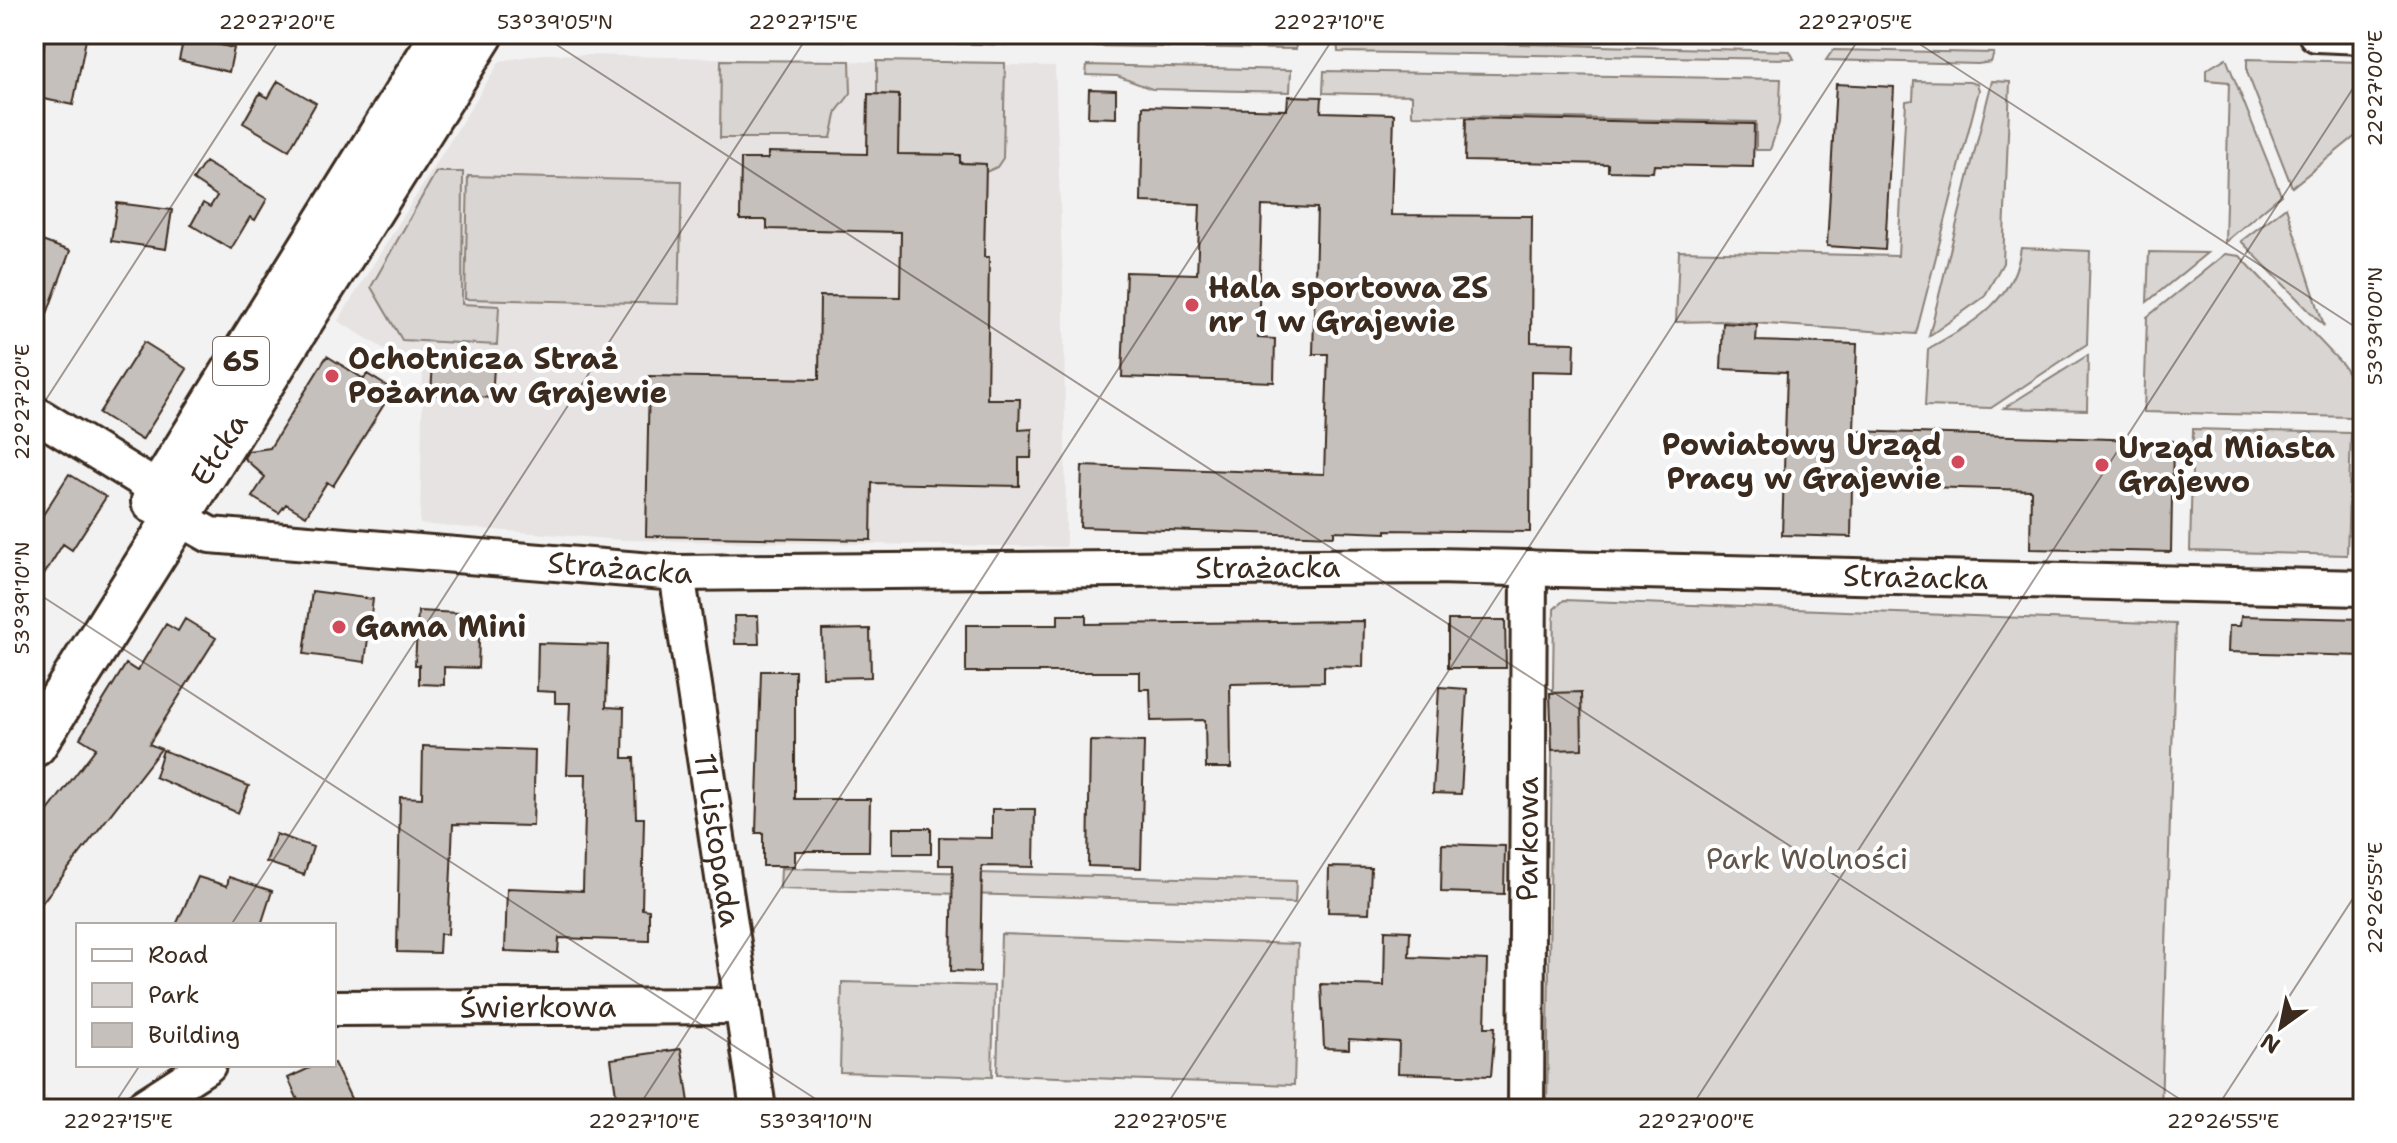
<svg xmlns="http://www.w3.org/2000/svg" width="2397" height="1143" font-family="'Shantell Sans',sans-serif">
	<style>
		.built { fill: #e6e3e2 }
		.green { fill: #d8d5d2; stroke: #8a8078; stroke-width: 2 }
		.building { fill: #c6c0bd; stroke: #3b2a1e; stroke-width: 2 }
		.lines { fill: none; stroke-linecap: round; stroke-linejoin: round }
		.minor-casing { stroke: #3b2a1e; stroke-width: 40 }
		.primary-casing { stroke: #3b2a1e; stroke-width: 50 }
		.minor { stroke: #fff; stroke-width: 34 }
		.primary { stroke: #fff; stroke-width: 44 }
		.ticks { fill: none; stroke: #3b2a1e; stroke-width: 2; stroke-opacity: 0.45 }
		.poi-dot { fill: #d1495b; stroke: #fff; stroke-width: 3 }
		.labels { text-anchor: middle; stroke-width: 8; stroke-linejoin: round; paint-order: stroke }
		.shield { fill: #fff; stroke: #766a62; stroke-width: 2 }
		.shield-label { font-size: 28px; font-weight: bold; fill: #3b2a1e }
		.poi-label { font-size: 30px; font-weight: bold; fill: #3b2a1e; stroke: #fff; text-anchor: start }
		.street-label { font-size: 30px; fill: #3b2a1e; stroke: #fff }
		.park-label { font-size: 30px; fill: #62554b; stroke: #fff }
		.neatline { fill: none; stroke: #3b2a1e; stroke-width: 3 }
		.ticks-label { font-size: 20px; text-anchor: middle; fill: #3b2a1e }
	</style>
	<rect width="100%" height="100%" fill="#f3f2f2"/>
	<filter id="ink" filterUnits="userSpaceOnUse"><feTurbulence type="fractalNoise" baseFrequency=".0125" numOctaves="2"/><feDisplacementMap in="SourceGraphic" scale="16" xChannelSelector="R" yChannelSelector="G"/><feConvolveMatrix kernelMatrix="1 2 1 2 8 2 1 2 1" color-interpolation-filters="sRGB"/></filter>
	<g filter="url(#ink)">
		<path class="built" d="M 543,54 L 1055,66 L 1064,312 L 1066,547 L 621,540 L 420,524 L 423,366 L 404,361 L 338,321 L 500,61 Z
			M 34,1089 L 63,1109 L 34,1109 Z"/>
		<path class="green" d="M 596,34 L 692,34 L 694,38 L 597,37 Z
			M 724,34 L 866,34 L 865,41 L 724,38 Z
			M 876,34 L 1029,34 L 1028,45 L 875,42 Z
			M 1092,34 L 1294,37 L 1296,49 L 1087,46 Z
			M 1337,39 L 1790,51 L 1794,59 L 1338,52 Z
			M 1833,50 L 1994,53 L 1991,62 L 1978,64 L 1826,60 Z
			M 2226,58 L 2281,195 L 2225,242 L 2229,82 L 2206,80 L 2206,70 Z
			M 2247,59 L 2363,62 L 2363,130 L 2292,187 L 2247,72 Z
			M 721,60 L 850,61 L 851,93 L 837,111 L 831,138 L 720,138 Z
			M 877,61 L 1005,63 L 1003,158 L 997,167 L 986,172 L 985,164 L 960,163 L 960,155 L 879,154 L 886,130 L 899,129 L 899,95 L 877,94 Z
			M 1087,65 L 1291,70 L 1290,92 L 1152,89 L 1117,76 L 1086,75 Z
			M 1324,71 L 1781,79 L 1779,123 L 1770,150 L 1756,150 L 1756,122 L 1412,115 L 1412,95 L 1323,93 Z
			M 1914,81 L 1969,82 L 1977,84 L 1979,90 L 1916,334 L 1721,321 L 1676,322 L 1679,251 L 1898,256 L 1906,101 L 1913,100 Z
			M 1992,81 L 2010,82 L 2003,263 L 1984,297 L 1929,336 Z
			M 436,172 L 463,172 L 462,304 L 499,306 L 497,345 L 402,340 L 371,287 Z
			M 468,176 L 682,181 L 679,304 L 465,299 Z
			M 2286,207 L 2324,326 L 2241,241 Z
			M 2021,248 L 2090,251 L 2087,344 L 1991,408 L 1925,406 L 1928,349 C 1971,324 2014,302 2021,248 Z
			M 2149,252 L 2207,253 L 2147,302 Z
			M 2225,254 L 2240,256 L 2343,365 L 2354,383 L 2352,417 L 2144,412 L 2147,317 Z
			M 2088,355 L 2087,410 L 2004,408 Z
			M 2193,429 L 2351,433 L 2347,555 L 2190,551 Z
			M 1564,600 L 2176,624 L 2161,1109 L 1547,1109 L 1554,609 Z
			M 781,868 L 1296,881 L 1295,903 L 780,889 Z
			M 1001,934 L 1298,944 L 1294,1085 L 997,1075 Z
			M 842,982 L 994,986 L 992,1077 L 840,1072 Z"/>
		<path class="building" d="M 46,34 L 87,34 L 73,105 L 34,97 Z
			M 184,37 L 234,48 L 229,72 L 179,60 Z
			M 278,81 L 316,103 L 289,150 L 243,123 L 260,93 L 268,98 Z
			M 1836,84 L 1894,87 L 1885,250 L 1827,246 Z
			M 1089,89 L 1116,90 L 1116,118 L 1088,117 Z
			M 868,94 L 899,95 L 898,154 L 960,155 L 960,163 L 986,164 L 984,257 L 989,257 L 987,399 L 1020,399 L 1019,430 L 1032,429 L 1031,458 L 1019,458 L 1019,486 L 872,483 L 871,540 L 646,536 L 649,376 L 819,379 L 820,296 L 900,297 L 901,232 L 767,229 L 767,220 L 740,220 L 741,159 L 768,159 L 768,152 L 867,154 Z
			M 1288,96 L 1322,97 L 1321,112 L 1394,114 L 1391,215 L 1532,216 L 1531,342 L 1575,343 L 1574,372 L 1531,371 L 1530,532 L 1386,530 L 1386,533 L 1334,531 L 1334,536 L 1080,527 L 1082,466 L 1324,474 L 1328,354 L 1313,354 L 1317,208 L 1262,206 L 1258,338 L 1275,339 L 1274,382 L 1122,377 L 1126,272 L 1197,274 L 1200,204 L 1141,202 L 1143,106 L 1287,110 Z
			M 1466,118 L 1754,124 L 1753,167 L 1654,165 L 1653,172 L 1608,171 L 1608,164 L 1465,161 Z
			M 205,162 L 267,199 L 255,220 L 250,217 L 231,249 L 191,225 L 203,203 L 210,207 L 217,196 L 193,180 Z
			M 117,203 L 172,210 L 166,249 L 111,241 Z
			M 42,241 L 70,251 L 37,341 L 34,341 L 34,263 Z
			M 1723,323 L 1757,325 L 1756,341 L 1857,344 L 1854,431 L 2173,441 L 2171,552 L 2030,549 L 2031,490 L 1852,485 L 1851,537 L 1782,535 L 1787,372 L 1721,369 Z
			M 144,342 L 187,369 L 142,440 L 99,413 Z
			M 327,356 L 364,379 L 367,374 L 393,390 L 333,486 L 327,482 L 306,516 L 286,504 L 279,513 L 252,497 L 265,477 L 244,458 L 248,451 L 270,448 Z
			M 433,363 L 494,367 L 492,398 L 431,394 Z
			M 69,474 L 106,497 L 72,550 L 63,544 L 34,591 L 34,529 Z
			M 312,591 L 373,599 L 365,662 L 304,654 Z
			M 418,611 L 480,614 L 478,668 L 444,667 L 444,685 L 419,684 L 419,665 L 415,665 Z
			M 1058,615 L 1086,615 L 1086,624 L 1364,621 L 1363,667 L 1324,666 L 1324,682 L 1230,684 L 1231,768 L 1206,768 L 1205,720 L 1151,721 L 1150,689 L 1140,689 L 1140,672 L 966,672 L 966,625 L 1058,625 Z
			M 734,616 L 758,616 L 759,644 L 735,644 Z
			M 2241,616 L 2363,619 L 2363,656 L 2228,652 L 2229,626 L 2240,626 Z
			M 185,619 L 216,638 L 149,744 L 161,749 L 34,913 L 34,829 L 96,748 L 80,738 L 126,664 L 137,671 L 166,624 L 178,631 Z
			M 1448,620 L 1505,620 L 1506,668 L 1448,668 Z
			M 870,629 L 871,677 L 823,678 L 822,630 Z
			M 538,643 L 608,645 L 606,707 L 624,708 L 623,758 L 634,758 L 636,818 L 644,818 L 642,909 L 649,910 L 649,941 L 559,938 L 558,953 L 505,951 L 507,888 L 583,891 L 586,774 L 567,774 L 570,703 L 555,703 L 555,692 L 537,691 Z
			M 761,671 L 795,671 L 795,799 L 870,799 L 869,851 L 795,851 L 795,866 L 763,866 L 763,833 L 756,833 Z
			M 1439,687 L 1467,689 L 1461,794 L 1433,793 Z
			M 1581,692 L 1582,749 L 1552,750 L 1550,693 Z
			M 1090,741 L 1144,742 L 1141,868 L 1088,866 Z
			M 423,746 L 535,750 L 533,826 L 453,824 L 448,934 L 440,934 L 439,953 L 397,952 L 400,797 L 422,798 Z
			M 163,750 L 249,786 L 238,813 L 155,777 Z
			M 992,809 L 1035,809 L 1034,867 L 982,866 L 980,972 L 951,971 L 953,865 L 939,865 L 939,837 L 992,838 Z
			M 893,828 L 931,828 L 931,854 L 893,854 Z
			M 276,834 L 313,847 L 304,875 L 266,862 Z
			M 1442,844 L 1505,846 L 1504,894 L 1441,892 Z
			M 1329,867 L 1371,868 L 1369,913 L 1328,912 Z
			M 198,877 L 227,886 L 229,877 L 272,891 L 261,925 L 176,925 Z
			M 1385,930 L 1410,931 L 1409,957 L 1487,960 L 1485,1027 L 1495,1027 L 1491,1076 L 1398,1073 L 1399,1042 L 1349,1039 L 1349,1049 L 1324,1048 L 1321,984 L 1384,986 Z
			M 681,1049 L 690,1109 L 618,1109 L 611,1059 Z
			M 334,1063 L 356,1109 L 302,1109 L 288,1078 L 316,1065 Z"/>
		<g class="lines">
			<defs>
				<g id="minor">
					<path d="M 2316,34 L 2363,36"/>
					<path d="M 34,413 L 182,504"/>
					<path id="s1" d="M 178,517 L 210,535 L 677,573 L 1435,566 L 2363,588"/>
					<path id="s2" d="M 677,573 L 758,1109"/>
					<path id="s3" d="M 334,1008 L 743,1006"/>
					<path d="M 140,1109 L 208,1065"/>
					<path id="s4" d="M 1526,1109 L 1529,568"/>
				</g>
				<g id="primary">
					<path d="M 154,501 L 444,34"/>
					<path id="s5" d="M 34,744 L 481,34"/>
				</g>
			</defs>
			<use href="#minor" class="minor-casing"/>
			<use href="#primary" class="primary-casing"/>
			<use href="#minor" class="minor"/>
			<use href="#primary" class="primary"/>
		</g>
	</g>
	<path class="ticks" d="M 540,34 L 2195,1109M 1904,34 L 2363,332M 34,418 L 283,34M 34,591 L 831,1109M 231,925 L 809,34M 111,1109 L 140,1065M 637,1109 L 1336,34M 1164,1109 L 1862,34M 1690,1109 L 2363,73M 2216,1109 L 2363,883"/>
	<g class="poi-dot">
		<circle cx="1192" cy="305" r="8"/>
		<circle cx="332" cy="376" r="8"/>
		<circle cx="1958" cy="462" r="8"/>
		<circle cx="2102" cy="465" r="8"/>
		<circle cx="339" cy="627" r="8"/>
	</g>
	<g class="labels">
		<rect class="shield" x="213" y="337" width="56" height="48" rx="6"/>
		<g class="shield-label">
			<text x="241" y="371">65</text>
		</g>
		<g class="poi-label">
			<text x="1208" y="298">Hala sportowa ZS<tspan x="1208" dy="34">nr 1 w Grajewie</tspan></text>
			<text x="348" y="369">Ochotnicza Straż<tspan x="348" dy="34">Pożarna w Grajewie</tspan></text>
			<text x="1942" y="455" text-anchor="end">Powiatowy Urząd<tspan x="1942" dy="34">Pracy w Grajewie</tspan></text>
			<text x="2118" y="458">Urząd Miasta<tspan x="2118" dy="34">Grajewo</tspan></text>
			<text x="355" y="637">Gama Mini</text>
		</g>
		<g class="street-label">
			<text dy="10" stroke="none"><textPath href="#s5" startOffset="348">Ełcka</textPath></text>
			<text dy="10" stroke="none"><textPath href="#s1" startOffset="448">Strażacka</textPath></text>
			<text dy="10" stroke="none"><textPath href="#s1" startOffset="1096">Strażacka</textPath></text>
			<text dy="10" stroke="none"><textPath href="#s1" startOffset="1744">Strażacka</textPath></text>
			<text dy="10" stroke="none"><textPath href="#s4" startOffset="270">Parkowa</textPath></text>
			<text dy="10" stroke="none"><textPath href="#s2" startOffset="270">11 Listopada</textPath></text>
			<text dy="10" stroke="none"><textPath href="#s3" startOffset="204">Świerkowa</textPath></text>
		</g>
		<g class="park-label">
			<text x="1807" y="869">Park Wolności</text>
		</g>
	</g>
	<rect width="2397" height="1143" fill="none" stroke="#fff" stroke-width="88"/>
	<rect x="76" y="923" width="260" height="144" fill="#ffffff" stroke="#b1aaa5" stroke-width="2"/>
	<rect x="92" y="949" width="40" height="12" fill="#ffffff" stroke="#b1aaa5" stroke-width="2"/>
	<text x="148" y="963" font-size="24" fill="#3b2a1e">Road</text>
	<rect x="92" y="983" width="40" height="24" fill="#d8d5d2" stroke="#b1aaa5" stroke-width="2"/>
	<text x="148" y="1003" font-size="24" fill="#3b2a1e">Park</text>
	<rect x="92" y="1023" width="40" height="24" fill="#c6c0bd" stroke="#b1aaa5" stroke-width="2"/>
	<text x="148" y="1043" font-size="24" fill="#3b2a1e">Building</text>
	<g transform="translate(2281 1027) rotate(213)" stroke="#ffffff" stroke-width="6" paint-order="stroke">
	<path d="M0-6L14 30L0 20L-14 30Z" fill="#3b2a1e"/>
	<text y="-12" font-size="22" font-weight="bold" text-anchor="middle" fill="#3b2a1e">N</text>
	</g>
	<rect x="44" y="44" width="2309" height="1055" class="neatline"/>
	<g class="ticks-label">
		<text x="277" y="29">22°27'20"E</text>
		<text x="555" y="29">53°39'05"N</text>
		<text x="803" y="29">22°27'15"E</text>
		<text x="1329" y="29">22°27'10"E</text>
		<text x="1855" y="29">22°27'05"E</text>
		<text transform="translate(2375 88) rotate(-90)" y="7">22°27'00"E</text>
		<text transform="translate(2375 326) rotate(-90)" y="7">53°39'00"N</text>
		<text transform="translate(22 402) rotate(-90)" y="7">22°27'20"E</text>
		<text transform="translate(22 598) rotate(-90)" y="7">53°39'10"N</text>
		<text transform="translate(2375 898) rotate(-90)" y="7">22°26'55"E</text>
		<text x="118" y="1128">22°27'15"E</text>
		<text x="644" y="1128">22°27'10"E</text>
		<text x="816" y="1128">53°39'10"N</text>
		<text x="1170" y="1128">22°27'05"E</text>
		<text x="1696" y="1128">22°27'00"E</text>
		<text x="2223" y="1128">22°26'55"E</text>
	</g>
</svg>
